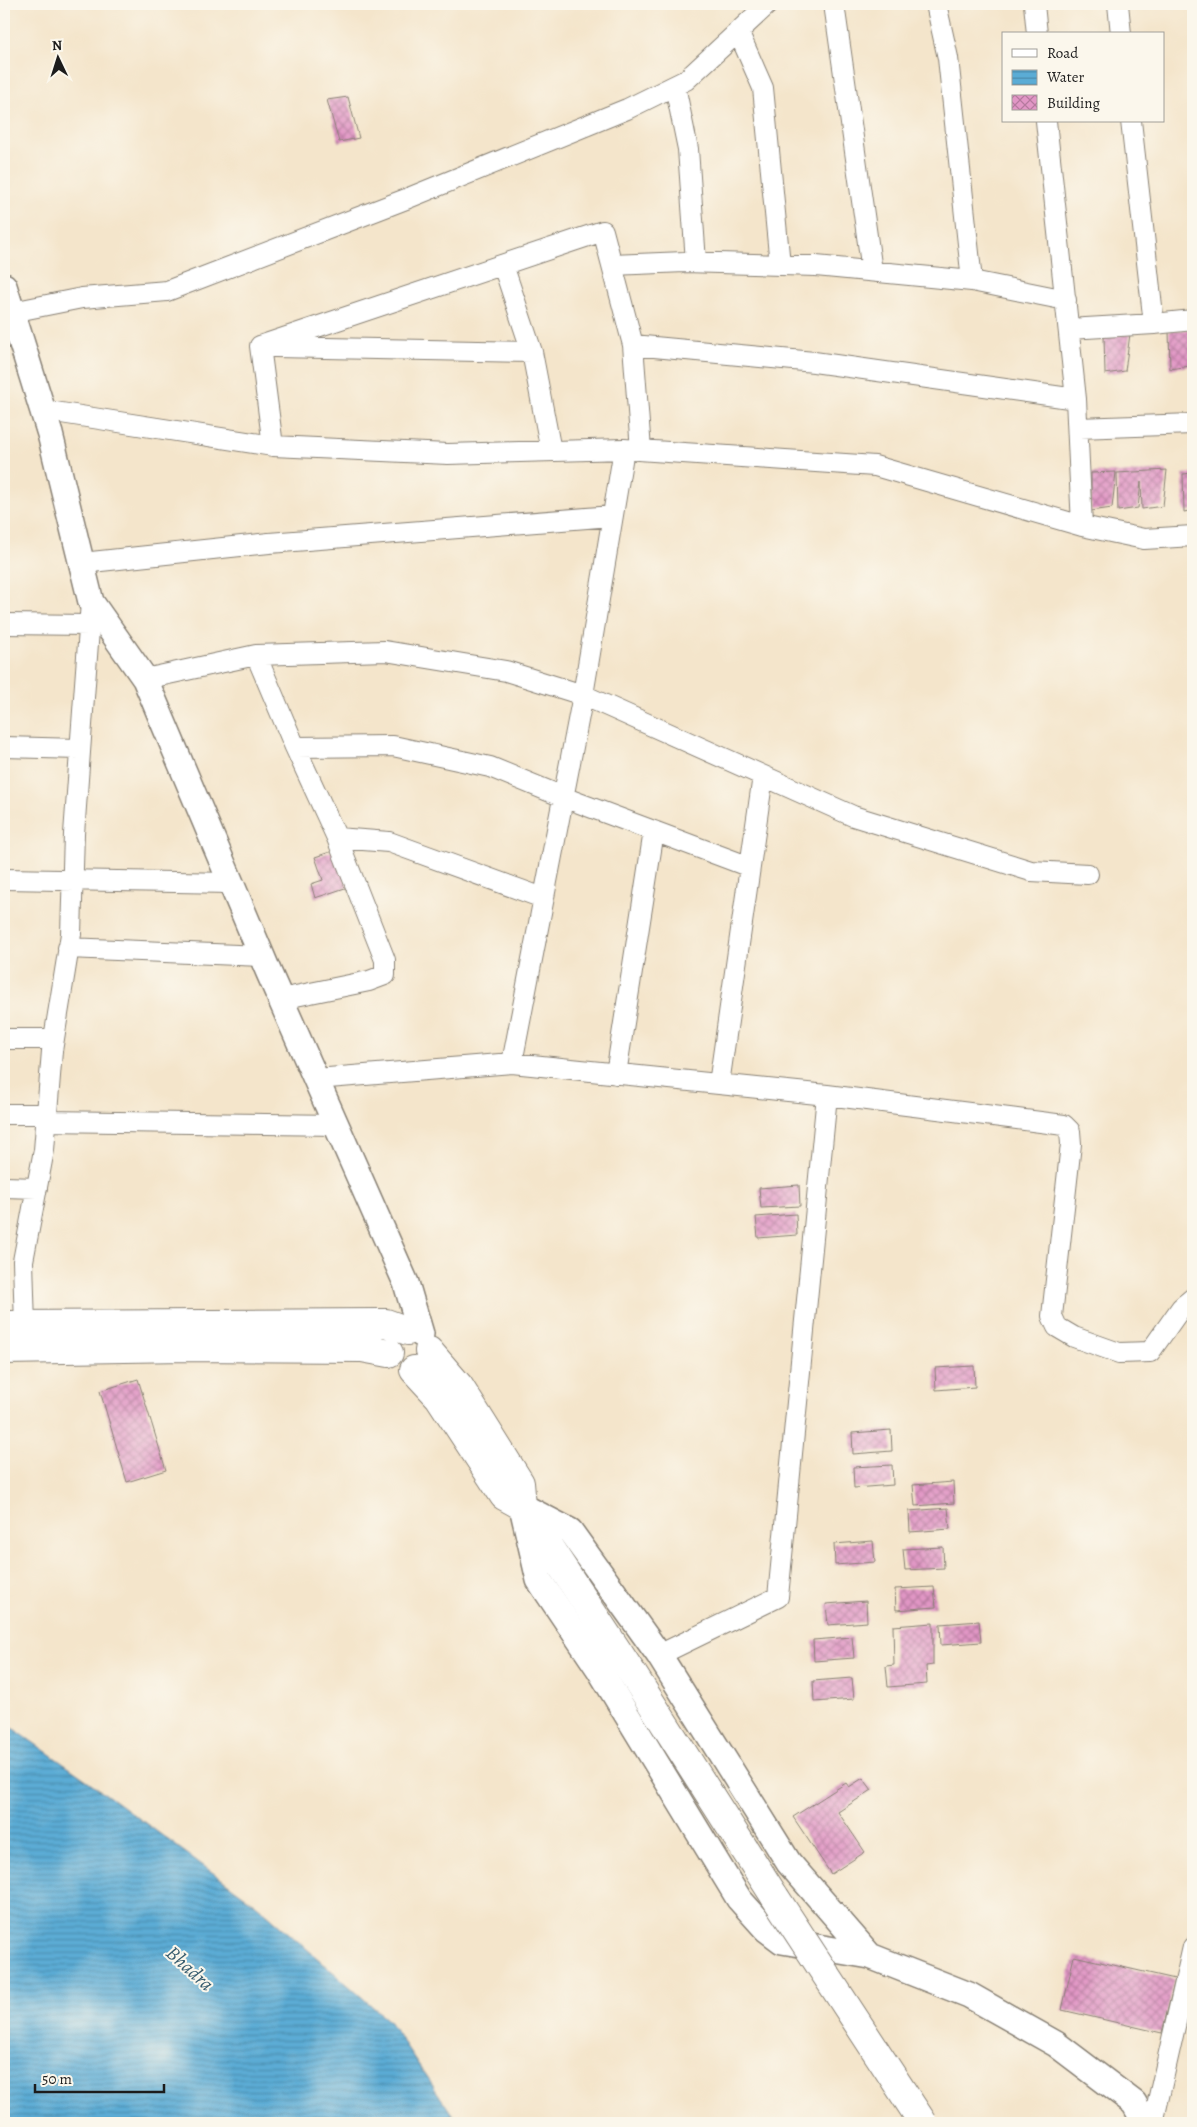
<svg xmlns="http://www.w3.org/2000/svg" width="1197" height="2127" font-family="Alegreya,serif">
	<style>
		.water { fill: url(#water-rules); stroke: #3c6478 }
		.building { fill: url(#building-cross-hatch) }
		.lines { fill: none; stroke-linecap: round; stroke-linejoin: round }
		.minor-casing { stroke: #888074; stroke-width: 22 }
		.tertiary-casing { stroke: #888074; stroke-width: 28 }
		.primary-casing { stroke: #888074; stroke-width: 30 }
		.minor { stroke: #fff; stroke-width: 20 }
		.tertiary { stroke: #fff; stroke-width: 25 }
		.primary { stroke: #fff; stroke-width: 28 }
		.primary-bridge-casing { stroke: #888074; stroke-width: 30; stroke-linecap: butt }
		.primary-bridge { stroke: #fff; stroke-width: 28 }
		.labels { text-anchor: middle; stroke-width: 4; stroke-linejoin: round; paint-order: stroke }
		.water-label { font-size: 20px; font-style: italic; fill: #385d6f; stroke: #fbf7ec }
	</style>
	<defs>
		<pattern id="water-rules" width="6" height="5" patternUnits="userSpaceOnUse" patternTransform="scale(1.25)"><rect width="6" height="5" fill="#5bacd5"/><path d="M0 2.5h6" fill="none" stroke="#4a8bac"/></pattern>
		<pattern id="building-cross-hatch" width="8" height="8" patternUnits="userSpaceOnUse" patternTransform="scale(1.25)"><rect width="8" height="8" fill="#e196c5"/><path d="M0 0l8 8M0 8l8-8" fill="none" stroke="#b67a9f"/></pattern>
	</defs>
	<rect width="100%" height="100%" fill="#fbf7ec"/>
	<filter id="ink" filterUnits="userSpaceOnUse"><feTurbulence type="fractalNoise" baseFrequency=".02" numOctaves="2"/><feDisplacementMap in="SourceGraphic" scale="10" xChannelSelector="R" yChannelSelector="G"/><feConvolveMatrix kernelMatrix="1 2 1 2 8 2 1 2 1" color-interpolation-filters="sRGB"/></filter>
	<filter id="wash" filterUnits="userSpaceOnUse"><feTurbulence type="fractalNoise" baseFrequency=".0096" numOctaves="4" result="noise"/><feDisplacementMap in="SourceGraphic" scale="20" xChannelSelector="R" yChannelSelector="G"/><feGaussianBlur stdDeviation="1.12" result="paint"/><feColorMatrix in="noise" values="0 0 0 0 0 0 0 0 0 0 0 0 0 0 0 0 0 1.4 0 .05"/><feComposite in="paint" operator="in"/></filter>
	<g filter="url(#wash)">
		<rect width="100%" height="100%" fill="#f4e5cb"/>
		<path class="water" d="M 4,1722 L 88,1781 L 258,1906 L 389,2021 L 458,2123 L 14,2123 L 4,2116 Z"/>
		<g id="blocks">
			<path class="building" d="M 348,97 L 359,138 L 339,142 L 327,100 Z
				M 1193,329 L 1190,366 L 1170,369 L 1169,331 Z
				M 1130,334 L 1125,371 L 1105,374 L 1104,336 Z
				M 1167,470 L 1163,506 L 1142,509 L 1141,482 L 1138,508 L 1118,511 L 1117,473 Z
				M 1116,472 L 1112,508 L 1091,511 L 1091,473 Z
				M 1193,473 L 1193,510 L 1184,512 L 1183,474 Z
				M 336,850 L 348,887 L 315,898 L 311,884 L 323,880 L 315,857 Z
				M 799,1185 L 800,1206 L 761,1208 L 759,1188 Z
				M 796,1214 L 797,1235 L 758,1238 L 756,1217 Z
				M 974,1366 L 975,1387 L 936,1390 L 935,1368 Z
				M 138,1379 L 166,1470 L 127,1482 L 100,1391 Z
				M 891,1430 L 892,1451 L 853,1454 L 852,1433 Z
				M 892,1465 L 893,1485 L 854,1488 L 853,1467 Z
				M 953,1482 L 954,1503 L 915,1506 L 913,1485 Z
				M 948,1508 L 950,1529 L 910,1532 L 909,1511 Z
				M 873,1541 L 875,1562 L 835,1565 L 834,1544 Z
				M 943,1547 L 944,1568 L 905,1570 L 903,1549 Z
				M 934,1587 L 936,1607 L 896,1610 L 895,1589 Z
				M 866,1601 L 867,1622 L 828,1625 L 826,1604 Z
				M 979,1621 L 981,1642 L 941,1645 L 940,1624 Z
				M 933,1623 L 933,1665 L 926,1666 L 927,1684 L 888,1687 L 886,1666 L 894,1665 L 893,1626 Z
				M 852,1637 L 854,1658 L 814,1661 L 813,1640 Z
				M 852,1678 L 854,1699 L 814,1702 L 813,1681 Z
				M 863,1778 L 872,1790 L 838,1812 L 865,1852 L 831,1874 L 793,1817 L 846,1783 L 849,1787 Z
				M 1074,1956 L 1175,1979 L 1162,2033 L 1062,2010 Z"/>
		</g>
	</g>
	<g filter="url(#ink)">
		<use href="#blocks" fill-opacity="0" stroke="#888074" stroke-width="1"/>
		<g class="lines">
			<defs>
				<path id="minor" d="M 834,4 L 872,271
					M 936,4 L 948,58 L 972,281
					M 1034,4 L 1037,34
					M 1118,4 L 1121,34
					M 738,31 L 763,88 L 780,265
					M 675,86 L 688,149 L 696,262
					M 1046,121 L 1076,399 L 1082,526
					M 1131,121 L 1154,324
					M 503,265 L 532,352 L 551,451
					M 612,265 L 685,262 L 816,266 L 972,281 L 1066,300
					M 12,312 L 82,298 L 167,291 L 406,199 L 627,109 L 686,80 L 768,4
					M 1069,329 L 1154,324 L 1193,320
					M 633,345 L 814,362 L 1076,399
					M 275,347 L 532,352
					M 42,410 L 273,446
					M 1078,428 L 1193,424
					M 641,450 L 633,345 L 603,231 L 260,346 L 273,446 L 448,454 L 624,449 L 875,466 L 1082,526 L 1144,539 L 1193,536
					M 82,563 L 269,543 L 612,516
					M 4,624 L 89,625
					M 256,655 L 295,747 L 337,838 L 385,960 L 385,975 L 369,981 L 281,999
					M 145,679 L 256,655 L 385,651 L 506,671 L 583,695 L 853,816 L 1031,871 L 1088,874
					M 4,747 L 79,749
					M 295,747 L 393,746 L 490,767 L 563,797 L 750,867
					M 337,838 L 389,842 L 543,898
					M 4,879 L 231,883
					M 68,948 L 262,956
					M 4,1039 L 54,1039
					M 512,1063 L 827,1095 L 1064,1125 L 1070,1131 L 1071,1144 L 1052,1316 L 1057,1327 L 1074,1337 L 1119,1353 L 1150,1352 L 1181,1308 L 1193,1298
					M 616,1074 L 654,831
					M 316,1079 L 512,1063 L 583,695 L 624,449
					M 719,1084 L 763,776
					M 4,1114 L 47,1114
					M 46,1121 L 337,1125
					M 4,1187 L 37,1188
					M 25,1326 L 23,1261 L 44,1150 L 52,1051 L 71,934 L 74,834 L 91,602
					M 659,1655 L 778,1597 L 827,1095
					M 1153,2123 L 1193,1947"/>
				<path id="tertiary" d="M 4,286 L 50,434 L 91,602 L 145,679 L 269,973 L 406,1283 L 421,1334
					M 522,1506 L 570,1531 L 659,1655 L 789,1863 L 870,1956 L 969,1995 L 1056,2044 L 1134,2103 L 1145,2123
					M 523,1511 L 539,1580 L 599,1669 L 739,1899 L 766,1929 L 782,1941 L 870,1956"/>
				<path id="primary" d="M 4,1325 L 386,1323 L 408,1331
					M 4,1350 L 184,1347 L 362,1348 L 389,1353
					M 429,1351 L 459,1386 L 520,1483 L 522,1506 L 634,1676 L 775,1897
					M 414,1370 L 439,1397 L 504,1496 L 522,1506"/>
			</defs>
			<use href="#minor" class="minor-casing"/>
			<use href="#tertiary" class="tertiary-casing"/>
			<use href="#primary" class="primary-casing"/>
			<use href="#minor" class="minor"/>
			<use href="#tertiary" class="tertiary"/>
			<use href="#primary" class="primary"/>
			<defs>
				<path id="primary-bridge" d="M 775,1897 L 923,2123"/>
			</defs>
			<use href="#primary-bridge" class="primary-bridge-casing"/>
			<use href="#primary-bridge" class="primary-bridge"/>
		</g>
	</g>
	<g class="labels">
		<g class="water-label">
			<text transform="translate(190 1968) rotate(42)" y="7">Bhadra</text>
		</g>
	</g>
	<rect width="1197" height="2127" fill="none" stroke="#fbf7ec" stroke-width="20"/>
	<rect x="1002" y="32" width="162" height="90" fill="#fbf7ec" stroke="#a29f99"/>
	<rect x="1012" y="49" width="25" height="8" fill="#ffffff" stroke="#a29f99"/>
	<text x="1047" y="58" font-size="15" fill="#1c1c1c">Road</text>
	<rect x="1012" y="70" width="25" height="15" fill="url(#water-rules)" stroke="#a29f99"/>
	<text x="1047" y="82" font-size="15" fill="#1c1c1c">Water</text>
	<rect x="1012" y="95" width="25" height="15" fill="url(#building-cross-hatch)" stroke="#a29f99"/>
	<text x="1047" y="108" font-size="15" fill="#1c1c1c">Building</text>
	<g transform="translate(58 58) rotate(356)" stroke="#fbf7ec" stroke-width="4" paint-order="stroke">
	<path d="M0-4L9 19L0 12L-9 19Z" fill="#1c1c1c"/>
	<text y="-8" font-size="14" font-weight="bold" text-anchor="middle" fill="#1c1c1c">N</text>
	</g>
	<path d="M35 2084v8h129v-8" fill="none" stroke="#1c1c1c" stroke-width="2.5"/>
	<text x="42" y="2084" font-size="15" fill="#1c1c1c" stroke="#fbf7ec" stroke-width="4" paint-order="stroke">50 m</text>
</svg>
